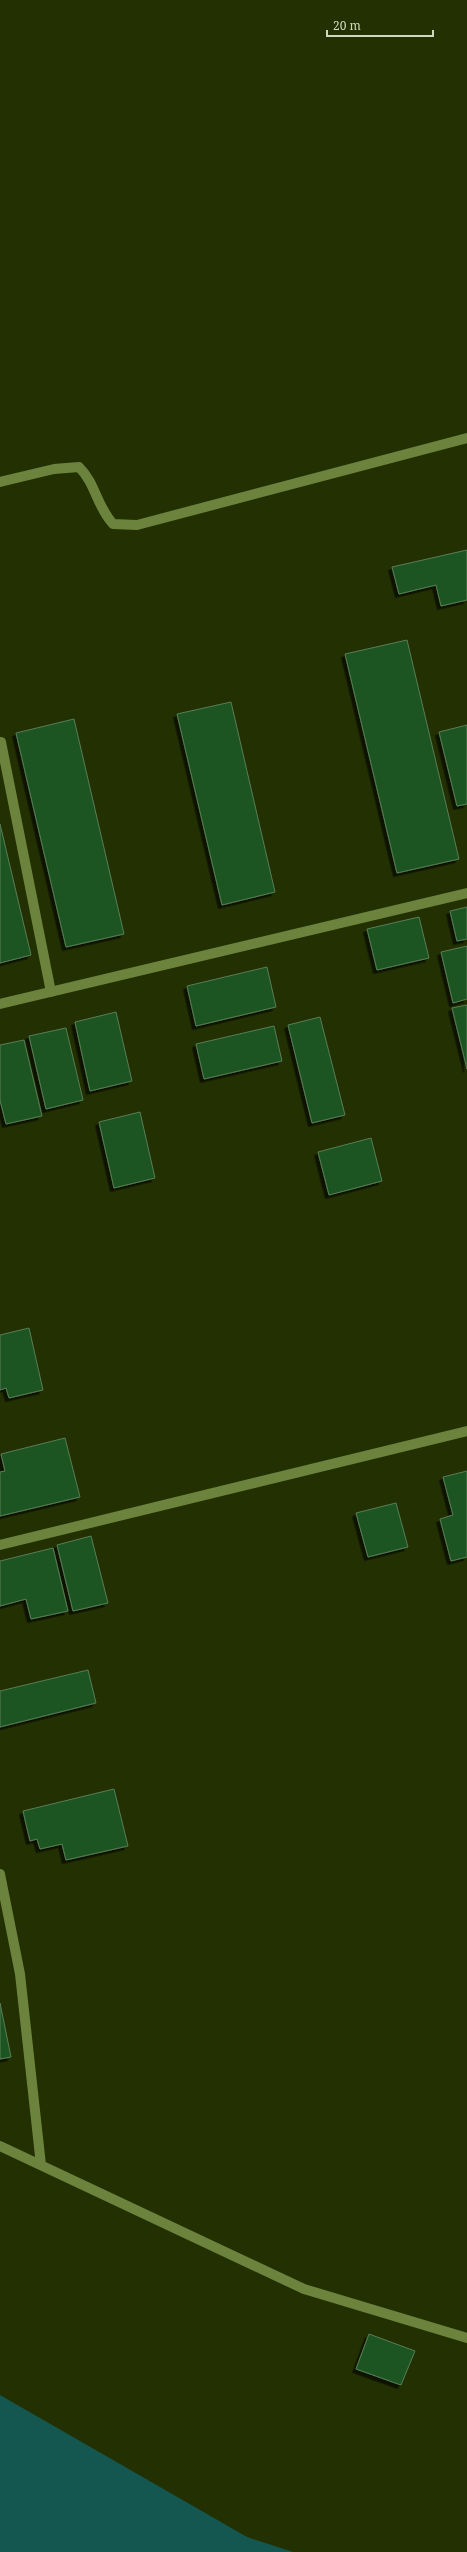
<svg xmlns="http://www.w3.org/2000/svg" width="467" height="2552" font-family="'Noto Serif',serif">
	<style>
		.water { fill: #145750 }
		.building { fill: #1e5421; stroke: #587e58; filter: url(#shadow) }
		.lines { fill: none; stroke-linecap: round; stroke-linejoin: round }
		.minor { stroke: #6c833d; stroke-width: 10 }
	</style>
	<defs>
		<filter id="shadow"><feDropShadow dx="-3.5" dy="3.5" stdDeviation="0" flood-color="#0009"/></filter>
	</defs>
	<rect width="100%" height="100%" fill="#233001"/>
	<path class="water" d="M 0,2395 L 247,2537 L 293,2552 L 0,2552 Z"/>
	<path class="building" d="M 467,550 L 467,600 L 441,606 L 436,585 L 399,594 L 392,567 Z
		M 407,640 L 459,859 L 397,873 L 345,654 Z
		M 231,702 L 275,892 L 222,905 L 177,714 Z
		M 74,719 L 124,934 L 66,947 L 16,733 Z
		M 467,725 L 467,804 L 457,806 L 439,732 Z
		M 0,824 L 31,955 L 0,963 Z
		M 467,907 L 467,939 L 457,941 L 450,911 Z
		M 419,917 L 429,958 L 377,970 L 367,929 Z
		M 467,946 L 467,999 L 453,1003 L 441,952 Z
		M 267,967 L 276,1007 L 196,1026 L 187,986 Z
		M 467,1005 L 467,1069 L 452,1008 Z
		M 116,1012 L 132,1081 L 90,1091 L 75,1022 Z
		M 320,1017 L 345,1115 L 312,1123 L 288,1025 Z
		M 274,1026 L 282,1061 L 204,1079 L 196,1044 Z
		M 66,1028 L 83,1100 L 46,1109 L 29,1036 Z
		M 24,1040 L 42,1116 L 6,1124 L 0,1100 L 0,1045 Z
		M 140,1112 L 155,1178 L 114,1188 L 99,1122 Z
		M 371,1138 L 382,1181 L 329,1195 L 318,1152 Z
		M 29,1328 L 43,1390 L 9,1398 L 6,1388 L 0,1390 L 0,1335 Z
		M 65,1438 L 80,1497 L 0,1516 L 0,1472 L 5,1471 L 1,1454 Z
		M 467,1471 L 467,1557 L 451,1561 L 440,1519 L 453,1515 L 443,1477 Z
		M 396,1503 L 408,1547 L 368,1557 L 356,1513 Z
		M 91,1536 L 108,1603 L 73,1611 L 57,1545 Z
		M 53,1548 L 68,1611 L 31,1619 L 26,1599 L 0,1606 L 0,1561 Z
		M 88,1670 L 96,1703 L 0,1727 L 0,1691 Z
		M 114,1789 L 128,1846 L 66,1860 L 62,1844 L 40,1849 L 37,1839 L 30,1841 L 23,1811 Z
		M 0,2003 L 11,2057 L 0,2059 Z
		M 369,2334 L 415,2351 L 401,2385 L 356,2369 Z"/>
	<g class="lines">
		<path class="minor" d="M 0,482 L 54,469 L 79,467 C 96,484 96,505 113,524 L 137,525 L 467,438
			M 1,742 L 51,992
			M 0,1004 L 467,893
			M 0,1545 L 467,1431
			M 0,1874 L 20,1974 L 41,2165
			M 0,2146 L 304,2289 L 467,2338"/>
	</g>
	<path d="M327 30v6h106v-6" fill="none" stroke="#ced8bf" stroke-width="2"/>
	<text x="333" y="30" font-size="12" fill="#ced8bf" stroke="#233001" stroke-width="3" paint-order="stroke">20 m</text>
</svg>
